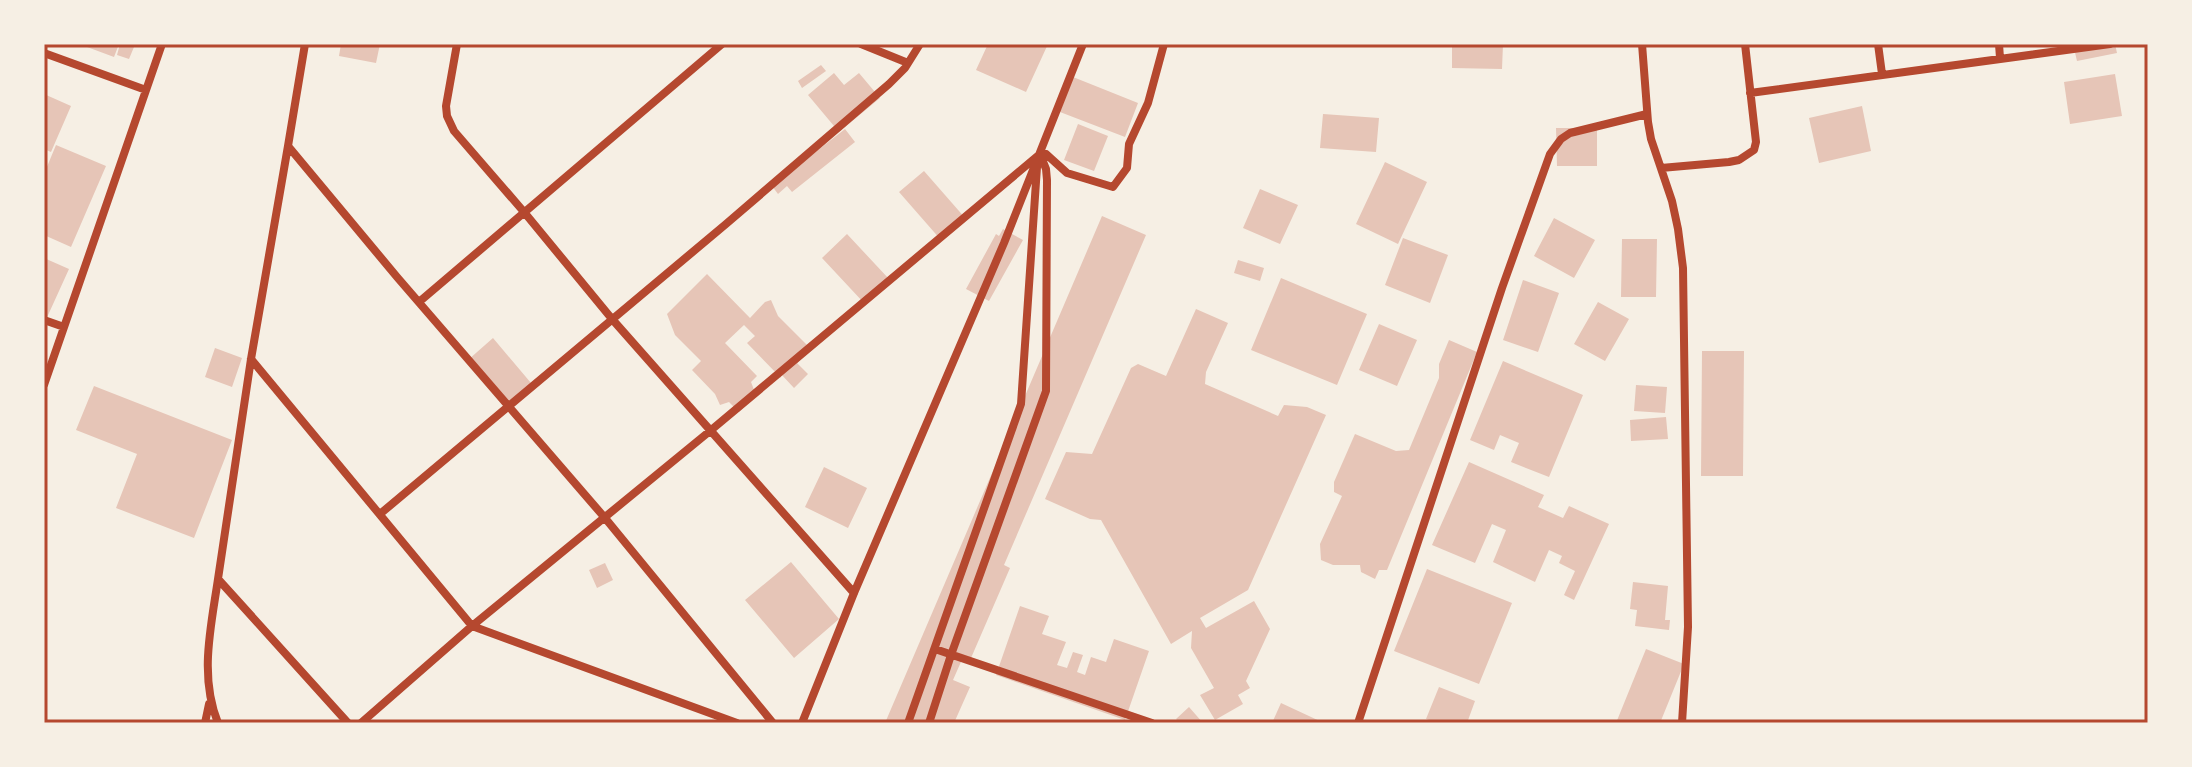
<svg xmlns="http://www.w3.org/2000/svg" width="2192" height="767" font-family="Jost,sans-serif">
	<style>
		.building { fill: #e6c5b7 }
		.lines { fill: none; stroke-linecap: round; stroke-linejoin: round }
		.minor { stroke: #b5482f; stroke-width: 8 }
		.neatline { fill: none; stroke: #b5482f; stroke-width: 3 }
	</style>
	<rect width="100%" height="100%" fill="#f6efe4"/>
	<path class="building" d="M 79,44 L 119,44 L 114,57 Z
		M 120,44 L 134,47 L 129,59 L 117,55 Z
		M 341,44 L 380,44 L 376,63 L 339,56 Z
		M 988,44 L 1048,44 L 1026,92 L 976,70 Z
		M 1452,44 L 1503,44 L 1502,69 L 1452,68 Z
		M 2073,44 L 2115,44 L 2117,53 L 2077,61 Z
		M 821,65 L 826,71 L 802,88 L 798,81 Z
		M 834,73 L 844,85 L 859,73 L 880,98 L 839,132 L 808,95 Z
		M 2115,74 L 2122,116 L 2070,124 L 2064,82 Z
		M 1073,77 L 1138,103 L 1125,137 L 1060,112 Z
		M 44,94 L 71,106 L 51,152 L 44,149 Z
		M 1862,106 L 1871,151 L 1819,163 L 1809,118 Z
		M 1323,114 L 1379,118 L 1376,152 L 1320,148 Z
		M 1078,124 L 1108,136 L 1094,171 L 1064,160 Z
		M 1556,128 L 1597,128 L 1597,166 L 1557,166 Z
		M 845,129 L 855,142 L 792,192 L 787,186 L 778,194 L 772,186 Z
		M 56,145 L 106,166 L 71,247 L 44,235 L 44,174 Z
		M 1385,162 L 1427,182 L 1398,244 L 1356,224 Z
		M 924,171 L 966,219 L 941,240 L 899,192 Z
		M 1260,189 L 1298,205 L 1280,244 L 1243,228 Z
		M 1102,216 L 1146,235 L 1004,565 L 1010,568 L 971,658 L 964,655 L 953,680 L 970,687 L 954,723 L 885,723 Z
		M 1554,218 L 1595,240 L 1574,278 L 1534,256 Z
		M 1003,229 L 1023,240 L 989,301 L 966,289 L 996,234 L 999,236 Z
		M 847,234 L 889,279 L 864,303 L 822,258 Z
		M 1403,238 L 1448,255 L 1430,303 L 1385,285 Z
		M 1622,239 L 1657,239 L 1656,297 L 1621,297 Z
		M 44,258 L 69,269 L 44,324 Z
		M 1238,260 L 1264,268 L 1260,281 L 1234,273 Z
		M 707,274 L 750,318 L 765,302 L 771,300 L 778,316 L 811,349 L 797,363 L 808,374 L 794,388 L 780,373 L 781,378 L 747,343 L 755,336 L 744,325 L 725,343 L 757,376 L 751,382 L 756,395 L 739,412 L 729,402 L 720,405 L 715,394 L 692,370 L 701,361 L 675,335 L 667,314 Z
		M 1281,278 L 1367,314 L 1337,385 L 1251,350 Z
		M 1523,280 L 1559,293 L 1538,352 L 1503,340 Z
		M 1598,302 L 1629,319 L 1605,361 L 1574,344 Z
		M 1196,309 L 1228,323 L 1206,372 L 1205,384 L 1278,416 L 1284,405 L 1307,407 L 1326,415 L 1248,590 L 1200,618 L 1206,628 L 1254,601 L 1270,629 L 1246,681 L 1250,688 L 1238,695 L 1243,704 L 1215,720 L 1200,695 L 1214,688 L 1191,648 L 1192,631 L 1171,644 L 1101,520 L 1090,519 L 1045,499 L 1066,452 L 1092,454 L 1131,368 L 1138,364 L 1166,376 Z
		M 1379,324 L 1417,340 L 1397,386 L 1359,370 Z
		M 493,338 L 531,383 L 506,404 L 468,360 Z
		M 1449,340 L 1477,352 L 1387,570 L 1379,570 L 1375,579 L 1361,572 L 1360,565 L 1333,565 L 1321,560 L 1320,544 L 1342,496 L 1334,492 L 1334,482 L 1355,434 L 1396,451 L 1409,450 L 1439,378 L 1439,364 Z
		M 215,348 L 242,358 L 232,387 L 205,377 Z
		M 1702,351 L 1744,351 L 1743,476 L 1701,476 Z
		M 1503,361 L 1583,395 L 1549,477 L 1511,462 L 1519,443 L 1500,435 L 1494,450 L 1470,440 Z
		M 1636,385 L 1667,387 L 1665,413 L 1634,411 Z
		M 94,386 L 232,440 L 194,538 L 116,508 L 137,454 L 76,430 Z
		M 1666,417 L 1668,439 L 1631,441 L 1630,420 Z
		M 1469,462 L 1544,495 L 1538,507 L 1563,518 L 1569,506 L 1609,524 L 1574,600 L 1564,595 L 1575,571 L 1559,563 L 1562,556 L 1549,550 L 1535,582 L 1493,562 L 1506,530 L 1492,524 L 1475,563 L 1432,545 Z
		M 824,467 L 867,488 L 848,528 L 805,507 Z
		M 791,562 L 839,619 L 794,658 L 745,600 Z
		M 605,563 L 613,580 L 597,588 L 589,570 Z
		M 1427,569 L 1512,603 L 1479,684 L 1394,651 Z
		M 1633,582 L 1668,586 L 1665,620 L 1670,620 L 1669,630 L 1635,626 L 1637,610 L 1630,609 Z
		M 1020,606 L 1049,616 L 1042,634 L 1066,642 L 1057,665 L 1067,668 L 1073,652 L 1083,655 L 1077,672 L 1085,675 L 1091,657 L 1106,662 L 1114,639 L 1149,651 L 1125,720 L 996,675 Z
		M 1646,649 L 1684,664 L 1660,723 L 1616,723 Z
		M 1439,687 L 1475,701 L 1467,723 L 1438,723 L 1426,719 Z
		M 1281,703 L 1324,723 L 1272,723 Z
		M 1189,707 L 1203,723 L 1180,723 L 1176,719 Z"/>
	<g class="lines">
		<path class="minor" d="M 305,44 L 288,146 L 397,277 L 605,518 L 773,723
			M 457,44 L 446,106 L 447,116 L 454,131 L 524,212 L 612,319 L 854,593
			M 861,44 L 908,63
			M 1642,44 L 1648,122 L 1651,139 L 1672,201 L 1678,229 L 1683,268 L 1688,627 L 1682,723
			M 1878,44 L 1882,74
			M 1999,44 L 2000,58
			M 44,53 L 146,90
			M 1750,93 L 2110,44
			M 288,146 L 251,359 L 218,579 L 348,723
			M 1040,153 L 1046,154 L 1067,173 L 1113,187 L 1127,168 L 1129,144 L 1148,103 L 1164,44
			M 1661,168 L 1729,162 L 1739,160 L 1754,150 L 1756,142 L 1745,44
			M 419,302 L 722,44
			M 44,320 L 64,327
			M 251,359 L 472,626 L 737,723
			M 44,385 L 162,44
			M 380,514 L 726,224 L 889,84 L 905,68 L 920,44
			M 218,579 C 211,627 199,676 218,723
			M 935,649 L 1152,723
			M 205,723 L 209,704
			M 361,723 L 472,626 L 710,431 L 1040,154 L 1046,169 L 1047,180 L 1046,391 L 951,655 L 929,723
			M 802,723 L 854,593 L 1004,243 L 1083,44
			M 908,723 L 1021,404 L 1037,167
			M 1358,723 L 1502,288 L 1550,154 L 1561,139 L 1570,133 L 1647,114"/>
	</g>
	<rect width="2192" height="767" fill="none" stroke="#f6efe4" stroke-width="92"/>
	<rect x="46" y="46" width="2100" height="675" class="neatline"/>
</svg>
